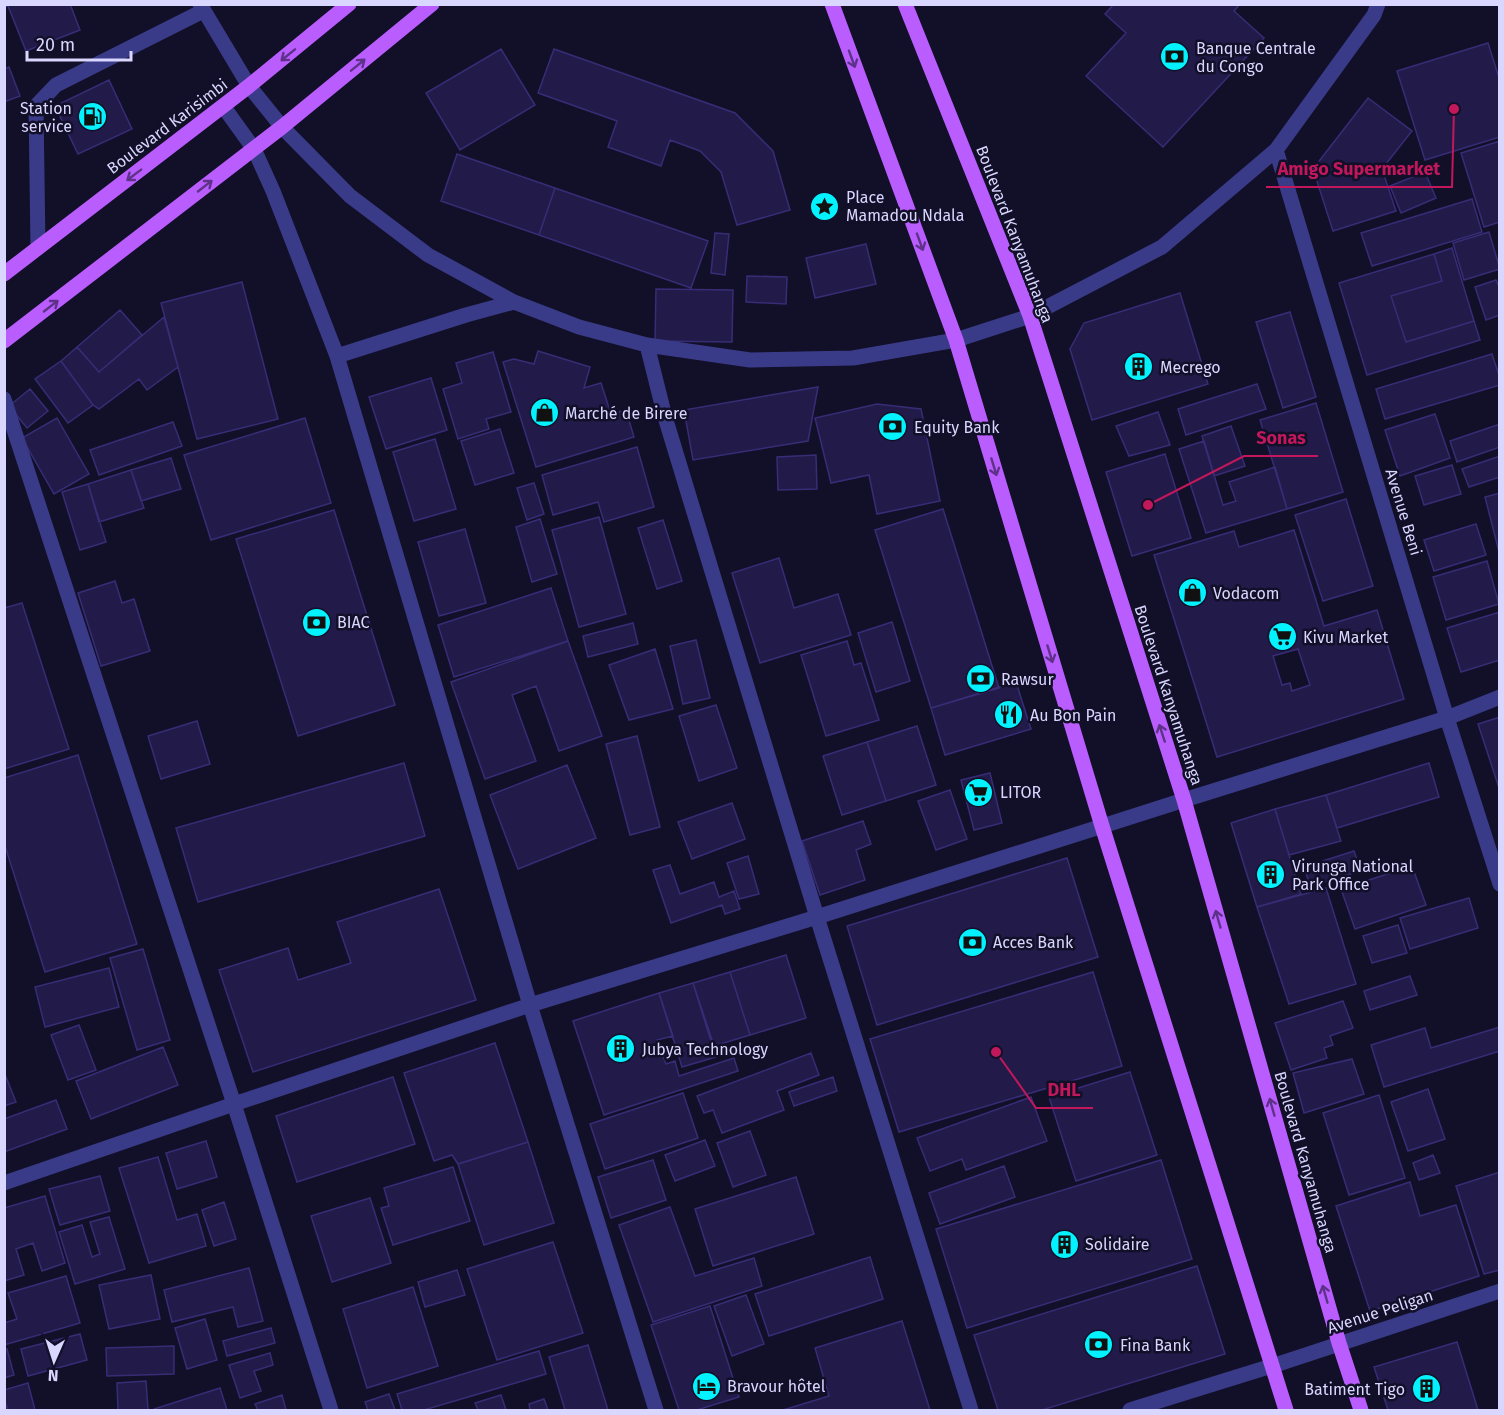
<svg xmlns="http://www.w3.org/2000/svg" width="1504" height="1415" font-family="'Fira Sans',sans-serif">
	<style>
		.building { fill: #221b49; stroke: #372d76; stroke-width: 1.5; fill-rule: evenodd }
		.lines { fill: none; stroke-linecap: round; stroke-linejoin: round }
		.minor { stroke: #3a3b88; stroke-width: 15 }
		.major { stroke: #ba5dff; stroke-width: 15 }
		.oneway { stroke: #5e3289 }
		.labels { text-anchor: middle; stroke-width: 5; stroke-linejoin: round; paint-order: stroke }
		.poi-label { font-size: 16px; fill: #d9d6ff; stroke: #120f28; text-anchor: start }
		.street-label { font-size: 16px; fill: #d9d6ff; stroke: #120f28 }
		.leader { fill: none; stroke: #c2185b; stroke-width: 2 }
		.callout-dot { fill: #c2185b; stroke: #120f28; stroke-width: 2 }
		.callout-label { font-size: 18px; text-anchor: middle; font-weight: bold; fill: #c2185b; stroke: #120f28; stroke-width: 5; stroke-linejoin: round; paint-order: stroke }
	</style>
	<rect width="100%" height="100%" fill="#120f28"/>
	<path class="building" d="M 4,4 L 70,4 L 80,30 L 26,51 L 8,6 L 4,7 Z
		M 1114,4 L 1240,4 L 1234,11 L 1264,38 L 1163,147 L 1086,76 L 1126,33 L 1105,14 Z
		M 1488,43 L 1500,81 L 1500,137 L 1425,160 L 1397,71 Z
		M 501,49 L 535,105 L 460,150 L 426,93 Z
		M 554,49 L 735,113 L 773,151 L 790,210 L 737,225 L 721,172 L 700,151 L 670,140 L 661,166 L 608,147 L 617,121 L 538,93 Z
		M 9,67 L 20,96 L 4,102 L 4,69 Z
		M 109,80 L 132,129 L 78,154 L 55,106 Z
		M 1368,98 L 1412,131 L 1382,169 L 1396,211 L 1333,231 L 1313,169 Z
		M 1500,141 L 1500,222 L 1484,227 L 1461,153 Z
		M 457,154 L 555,188 L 539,235 L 441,201 Z
		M 1425,172 L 1436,198 L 1401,213 L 1390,186 Z
		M 555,188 L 708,241 L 691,288 L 539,235 Z
		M 1472,199 L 1482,232 L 1372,266 L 1361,233 Z
		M 1489,232 L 1500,269 L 1464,280 L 1453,243 Z
		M 715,233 L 729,234 L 725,275 L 711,273 Z
		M 866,244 L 876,284 L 815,298 L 806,258 Z
		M 1452,248 L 1474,321 L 1406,342 L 1391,296 L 1442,281 L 1434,254 Z
		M 1434,254 L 1442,281 L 1391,296 L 1406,342 L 1474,321 L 1480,340 L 1367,375 L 1339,283 Z
		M 747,276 L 787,277 L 786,304 L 746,302 Z
		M 1496,280 L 1500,289 L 1500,315 L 1486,320 L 1475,287 Z
		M 242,282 L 278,419 L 197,439 L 161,303 Z
		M 656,289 L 733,290 L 732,342 L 655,341 Z
		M 1180,293 L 1208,384 L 1092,420 L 1070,349 L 1084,323 Z
		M 120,310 L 142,335 L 99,372 L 77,347 Z
		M 1290,312 L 1316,397 L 1283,408 L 1256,322 Z
		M 164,317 L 178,367 L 147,390 L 139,379 L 99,409 L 93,405 L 61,361 L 77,347 L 99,372 Z
		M 538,351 L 590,367 L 584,388 L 601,383 L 611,414 L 626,410 L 634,437 L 536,467 L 503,362 L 514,359 L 534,364 Z
		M 493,352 L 511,412 L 486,419 L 489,429 L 458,439 L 443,389 L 462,383 L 456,363 Z
		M 1492,354 L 1500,378 L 1500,385 L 1385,419 L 1376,389 Z
		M 61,361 L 93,405 L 68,423 L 35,379 Z
		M 431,378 L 447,430 L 386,449 L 369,397 Z
		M 1257,384 L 1266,409 L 1186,435 L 1178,409 Z
		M 818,387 L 808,441 L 693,460 L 684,410 Z
		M 30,389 L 48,411 L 27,428 L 9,406 Z
		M 1316,403 L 1343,492 L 1287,509 L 1260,420 Z
		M 877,404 L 921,409 L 940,501 L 877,514 L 869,475 L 831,483 L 815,418 Z
		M 1158,412 L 1170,445 L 1129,456 L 1116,426 Z
		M 1435,414 L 1450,458 L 1400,476 L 1385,430 Z
		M 57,418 L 89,474 L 54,494 L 22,438 Z
		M 305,418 L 331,503 L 211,540 L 184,455 Z
		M 173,422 L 182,446 L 99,475 L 90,450 Z
		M 1500,424 L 1500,447 L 1457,462 L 1450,441 Z
		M 1231,426 L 1245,466 L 1214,476 L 1202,436 Z
		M 500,429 L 514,473 L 475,485 L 461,441 Z
		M 435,439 L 456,509 L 414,521 L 393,452 Z
		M 1204,441 L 1223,505 L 1236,501 L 1229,482 L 1275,467 L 1287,509 L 1206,533 L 1179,449 Z
		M 637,447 L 654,507 L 604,522 L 598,502 L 553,515 L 542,475 Z
		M 1165,454 L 1191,538 L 1132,556 L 1106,472 Z
		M 816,455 L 817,489 L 778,490 L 777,457 Z
		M 1500,456 L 1500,477 L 1469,487 L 1462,469 Z
		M 171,458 L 181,489 L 141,501 L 131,470 Z
		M 1452,465 L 1461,494 L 1424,505 L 1415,476 Z
		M 131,470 L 144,508 L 99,522 L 88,484 Z
		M 534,483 L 544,514 L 527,520 L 517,488 Z
		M 88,484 L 106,542 L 80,550 L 62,492 Z
		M 1500,493 L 1500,552 L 1499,552 L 1485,497 Z
		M 1346,499 L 1373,586 L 1323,601 L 1295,515 Z
		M 943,509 L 999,688 L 931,708 L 875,530 Z
		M 334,510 L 395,705 L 298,736 L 236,539 Z
		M 599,517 L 626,614 L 579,627 L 552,530 Z
		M 540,519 L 557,574 L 532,582 L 516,527 Z
		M 663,520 L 682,581 L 657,589 L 638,528 Z
		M 1476,524 L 1486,555 L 1434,571 L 1424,540 Z
		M 465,529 L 486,603 L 439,616 L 418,542 Z
		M 1294,530 L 1324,626 L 1377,610 L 1404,699 L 1217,757 L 1154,555 L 1234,531 L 1239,547 ZM 1298,649 L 1310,685 L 1292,691 L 1290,683 L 1282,685 L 1273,656 Z
		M 779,558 L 794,608 L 838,594 L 851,635 L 760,663 L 732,573 Z
		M 1487,561 L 1499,604 L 1446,620 L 1433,577 Z
		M 115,581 L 122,603 L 134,599 L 150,651 L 101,666 L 78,593 Z
		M 551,588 L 568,641 L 454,677 L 438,625 Z
		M 22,603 L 69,749 L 4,769 L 4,608 Z
		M 1500,612 L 1500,660 L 1461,672 L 1447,628 Z
		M 892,622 L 910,681 L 876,692 L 858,633 Z
		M 633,623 L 638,644 L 588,657 L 583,636 Z
		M 696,640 L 710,698 L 683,704 L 670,646 Z
		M 568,641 L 602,736 L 559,751 L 536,686 L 512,695 L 536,761 L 485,779 L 451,682 Z
		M 847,641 L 854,665 L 861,663 L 879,720 L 826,736 L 801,655 Z
		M 655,649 L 673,709 L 629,720 L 609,665 Z
		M 1016,682 L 1031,729 L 945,755 L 931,708 Z
		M 716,705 L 737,768 L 699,781 L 679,716 Z
		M 1500,717 L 1500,791 L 1478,724 Z
		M 197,721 L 210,764 L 161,779 L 148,736 Z
		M 917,726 L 936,785 L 886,801 L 867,742 Z
		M 637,736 L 660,827 L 630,835 L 606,744 Z
		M 867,742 L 886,801 L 842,815 L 823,756 Z
		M 78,755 L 137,944 L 45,972 L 4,843 L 4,778 Z
		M 404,763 L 425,836 L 198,902 L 176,828 Z
		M 1429,763 L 1439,797 L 1337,828 L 1326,795 Z
		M 567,765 L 596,838 L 518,869 L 490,795 Z
		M 990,773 L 1002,823 L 974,830 L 961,780 Z
		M 950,790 L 967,839 L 936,850 L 918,801 Z
		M 1326,795 L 1341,841 L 1289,855 L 1275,809 Z
		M 732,803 L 745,839 L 692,859 L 678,822 Z
		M 1275,809 L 1301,894 L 1257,907 L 1231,823 Z
		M 863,821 L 871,844 L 856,850 L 865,880 L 820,895 L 802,841 Z
		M 1354,851 L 1361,871 L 1310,886 L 1304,867 Z
		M 748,856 L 759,894 L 739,899 L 727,863 Z
		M 1067,858 L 1098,957 L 877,1025 L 847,926 Z
		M 670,865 L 680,894 L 714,882 L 719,897 L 734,891 L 740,909 L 725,914 L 722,905 L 671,923 L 653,870 Z
		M 1412,866 L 1426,905 L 1355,929 L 1341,889 Z
		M 1326,888 L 1356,984 L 1289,1004 L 1257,907 Z
		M 439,889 L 476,1000 L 253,1072 L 219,970 L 288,948 L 298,980 L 351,963 L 337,922 Z
		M 1469,898 L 1478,928 L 1410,949 L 1400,918 Z
		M 1398,925 L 1407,953 L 1372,963 L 1363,936 Z
		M 143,949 L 170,1040 L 137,1050 L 110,958 Z
		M 786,955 L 806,1018 L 750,1035 L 730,972 Z
		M 109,968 L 119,1007 L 45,1027 L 35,987 Z
		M 730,972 L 750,1035 L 714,1046 L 693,983 Z
		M 1093,972 L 1122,1066 L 899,1132 L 870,1039 Z
		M 1410,976 L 1417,995 L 1370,1010 L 1364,991 Z
		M 693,983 L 716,1057 L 682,1067 L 659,993 Z
		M 659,993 L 673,1036 L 657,1040 L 666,1064 L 675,1061 L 679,1076 L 734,1058 L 738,1071 L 604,1115 L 573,1021 Z
		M 1343,1001 L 1353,1028 L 1330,1036 L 1333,1045 L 1324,1048 L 1327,1058 L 1291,1070 L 1275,1023 Z
		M 79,1025 L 96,1070 L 68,1080 L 51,1035 Z
		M 1500,1027 L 1500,1051 L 1384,1087 L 1371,1045 L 1425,1028 L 1431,1048 Z
		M 495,1043 L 528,1142 L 458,1164 L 452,1155 L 434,1161 L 404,1073 Z
		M 163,1047 L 178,1085 L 91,1119 L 76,1081 Z
		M 811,1053 L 819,1075 L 777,1091 L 784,1110 L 722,1133 L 713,1110 L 704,1113 L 697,1096 Z
		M 1352,1059 L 1364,1094 L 1304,1113 L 1293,1073 Z
		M 4,1072 L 16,1102 L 4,1106 Z
		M 1130,1072 L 1157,1155 L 1076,1181 L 1049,1097 Z
		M 393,1077 L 415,1144 L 297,1182 L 276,1116 Z
		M 833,1077 L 837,1091 L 794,1106 L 789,1092 Z
		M 1428,1089 L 1445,1139 L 1408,1151 L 1391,1102 Z
		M 683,1093 L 698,1138 L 605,1169 L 590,1124 Z
		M 1379,1095 L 1405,1178 L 1349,1195 L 1323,1113 Z
		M 1031,1097 L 1047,1141 L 966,1170 L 962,1159 L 930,1171 L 917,1138 Z
		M 56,1100 L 67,1129 L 4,1152 L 4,1119 Z
		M 750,1131 L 766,1175 L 733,1187 L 717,1143 Z
		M 705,1140 L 715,1166 L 675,1181 L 665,1155 Z
		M 206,1141 L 217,1177 L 177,1189 L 166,1153 Z
		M 528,1142 L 554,1223 L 484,1245 L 458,1164 Z
		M 1433,1155 L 1440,1173 L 1419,1180 L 1413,1163 Z
		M 158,1157 L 177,1220 L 197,1214 L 206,1246 L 149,1263 L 119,1168 Z
		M 653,1160 L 666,1200 L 611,1218 L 598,1177 Z
		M 1161,1160 L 1192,1259 L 967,1328 L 936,1229 Z
		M 1004,1166 L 1015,1197 L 940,1224 L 929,1193 Z
		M 453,1167 L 470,1221 L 393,1245 L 381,1208 L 389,1206 L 384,1188 Z
		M 1500,1172 L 1500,1270 L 1484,1274 L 1456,1186 Z
		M 100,1176 L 110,1211 L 60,1225 L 49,1189 Z
		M 796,1177 L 814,1234 L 713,1266 L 695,1209 Z
		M 1410,1182 L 1420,1216 L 1456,1205 L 1479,1276 L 1370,1311 L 1336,1206 Z
		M 45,1196 L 65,1263 L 42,1271 L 33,1243 L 16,1249 L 24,1275 L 4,1281 L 4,1208 Z
		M 370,1198 L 391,1263 L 332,1282 L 311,1216 Z
		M 224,1202 L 236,1239 L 214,1246 L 202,1210 Z
		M 670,1207 L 695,1276 L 754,1258 L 762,1286 L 653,1322 L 619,1225 Z
		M 109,1217 L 125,1269 L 75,1284 L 59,1232 L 82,1225 L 92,1257 L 100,1254 L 90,1222 Z
		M 553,1242 L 583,1333 L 497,1360 L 467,1269 Z
		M 870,1257 L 883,1299 L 769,1336 L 755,1294 Z
		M 1197,1266 L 1225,1354 L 1042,1410 L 998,1410 L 974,1335 Z
		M 249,1268 L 263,1321 L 238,1327 L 233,1307 L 172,1322 L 164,1290 Z
		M 457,1270 L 465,1295 L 425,1307 L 418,1282 Z
		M 151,1275 L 160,1319 L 109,1329 L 99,1285 Z
		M 66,1276 L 80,1323 L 4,1345 L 4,1323 L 17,1319 L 8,1293 Z
		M 413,1287 L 438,1366 L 367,1388 L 343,1309 Z
		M 746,1295 L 764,1344 L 732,1356 L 714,1306 Z
		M 710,1306 L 739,1397 L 697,1410 L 679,1410 L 651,1325 Z
		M 205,1319 L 217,1360 L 187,1369 L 175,1328 Z
		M 902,1321 L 930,1410 L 783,1410 L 829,1396 L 815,1348 Z
		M 271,1328 L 275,1343 L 227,1356 L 223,1341 Z
		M 80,1334 L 87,1360 L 28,1376 L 21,1349 Z
		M 1457,1342 L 1478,1410 L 1388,1410 L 1374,1367 Z
		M 588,1345 L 608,1410 L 565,1410 L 549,1357 Z
		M 174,1346 L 174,1374 L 107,1376 L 106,1348 Z
		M 7,1349 L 14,1375 L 4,1378 L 4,1350 Z
		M 539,1351 L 546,1374 L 424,1410 L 402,1410 L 397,1394 Z
		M 270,1353 L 273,1365 L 254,1371 L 261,1391 L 240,1398 L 229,1365 Z
		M 146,1381 L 148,1410 L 118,1410 L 117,1383 Z
		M 28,1383 L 35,1410 L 8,1410 L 4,1399 L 4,1390 Z
		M 220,1388 L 227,1410 L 154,1410 L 154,1409 Z
		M 389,1394 L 395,1410 L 368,1410 L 365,1402 Z
		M 282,1395 L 286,1410 L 258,1410 L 255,1404 Z
		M 501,1395 L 506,1410 L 478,1410 L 475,1403 Z
		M 544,1399 L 548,1410 L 530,1410 L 529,1404 Z"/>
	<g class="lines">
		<path class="minor" d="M 200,4 L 249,86 L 282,127 L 350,196 L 428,255 L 514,302 L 579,327 L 647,345 L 750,360 L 853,358 L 956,340 L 1030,316 L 1162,247 L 1276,150 L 1374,15 L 1378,4
			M 223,106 L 254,149 L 273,191 L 337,356 L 530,1005 L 656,1410
			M 1276,150 L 1447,718 L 1500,884
			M 38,248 L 36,106 L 56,85 L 203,11
			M 647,345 L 665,417 L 817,917 L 971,1410
			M 337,356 L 466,315 L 514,302
			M 4,399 L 234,1104 L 331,1410
			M 4,1183 L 234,1104 L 530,1005 L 817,917 L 1184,800 L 1447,718 L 1500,697
			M 1130,1410 L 1272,1366 L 1500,1291"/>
		<path class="major" d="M 832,4 L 956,340 L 1102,826 L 1286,1410
			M 905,4 L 1030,316 L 1184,800 L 1339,1343 L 1361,1410
			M 4,274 L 249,86 L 349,4
			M 4,341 L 282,127 L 432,4"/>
	</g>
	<defs><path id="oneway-shaft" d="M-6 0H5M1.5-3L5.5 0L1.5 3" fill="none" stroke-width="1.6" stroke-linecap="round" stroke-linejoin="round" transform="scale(1.5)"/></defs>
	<g class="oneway">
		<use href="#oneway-shaft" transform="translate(288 55) rotate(141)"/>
		<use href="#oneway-shaft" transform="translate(852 59) rotate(70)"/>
		<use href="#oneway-shaft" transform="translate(358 65) rotate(-39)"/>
		<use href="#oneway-shaft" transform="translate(134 175) rotate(143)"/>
		<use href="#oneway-shaft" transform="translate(205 186) rotate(-38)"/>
		<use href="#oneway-shaft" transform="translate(920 242) rotate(70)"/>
		<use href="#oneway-shaft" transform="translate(51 306) rotate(-38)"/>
		<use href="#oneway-shaft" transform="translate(994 467) rotate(73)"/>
		<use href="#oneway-shaft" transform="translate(1050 654) rotate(73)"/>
		<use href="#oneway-shaft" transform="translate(1162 733) rotate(-108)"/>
		<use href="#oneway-shaft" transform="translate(1218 919) rotate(-106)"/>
		<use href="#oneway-shaft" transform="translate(1272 1107) rotate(-106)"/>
		<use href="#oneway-shaft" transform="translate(1325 1294) rotate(-106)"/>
	</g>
	<defs>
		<symbol id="bank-disc" viewBox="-11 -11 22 22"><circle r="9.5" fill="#02f3ff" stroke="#120f28"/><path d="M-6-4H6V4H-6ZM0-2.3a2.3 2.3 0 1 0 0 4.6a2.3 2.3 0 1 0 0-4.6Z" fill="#111"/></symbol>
		<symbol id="fuel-disc" viewBox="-11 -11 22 22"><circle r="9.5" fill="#02f3ff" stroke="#120f28"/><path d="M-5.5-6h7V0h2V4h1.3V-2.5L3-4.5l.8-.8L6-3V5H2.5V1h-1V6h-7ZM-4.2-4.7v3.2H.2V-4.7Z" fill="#111"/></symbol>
		<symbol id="sight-disc" viewBox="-11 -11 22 22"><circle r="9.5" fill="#02f3ff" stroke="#120f28"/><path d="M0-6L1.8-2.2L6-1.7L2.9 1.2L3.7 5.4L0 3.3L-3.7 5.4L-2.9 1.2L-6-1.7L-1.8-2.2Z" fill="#111"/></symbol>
		<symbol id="building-disc" viewBox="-11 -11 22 22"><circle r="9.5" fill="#02f3ff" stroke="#120f28"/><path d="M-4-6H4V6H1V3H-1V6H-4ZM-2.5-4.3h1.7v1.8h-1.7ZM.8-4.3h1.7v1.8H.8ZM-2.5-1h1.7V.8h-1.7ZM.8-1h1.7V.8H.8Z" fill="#111"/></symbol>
		<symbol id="shop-disc" viewBox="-11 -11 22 22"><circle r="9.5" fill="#02f3ff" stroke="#120f28"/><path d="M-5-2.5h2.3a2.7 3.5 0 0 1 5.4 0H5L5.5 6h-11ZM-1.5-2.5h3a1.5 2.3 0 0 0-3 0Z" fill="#111"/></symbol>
		<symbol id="supermarket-disc" viewBox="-11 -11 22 22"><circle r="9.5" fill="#02f3ff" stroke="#120f28"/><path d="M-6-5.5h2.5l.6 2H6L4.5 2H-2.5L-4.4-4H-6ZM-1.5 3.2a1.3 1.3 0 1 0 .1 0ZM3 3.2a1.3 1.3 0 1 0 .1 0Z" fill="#111"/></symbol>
		<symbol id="restaurant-disc" viewBox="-11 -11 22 22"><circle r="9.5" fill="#02f3ff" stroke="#120f28"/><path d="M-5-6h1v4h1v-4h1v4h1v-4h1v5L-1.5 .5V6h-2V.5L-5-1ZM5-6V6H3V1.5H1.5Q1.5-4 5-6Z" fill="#111"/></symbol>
		<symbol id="hotel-disc" viewBox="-11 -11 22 22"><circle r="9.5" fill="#02f3ff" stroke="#120f28"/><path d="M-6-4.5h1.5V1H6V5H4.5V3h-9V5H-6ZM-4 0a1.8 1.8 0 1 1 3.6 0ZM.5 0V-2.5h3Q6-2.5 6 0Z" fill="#111"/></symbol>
	</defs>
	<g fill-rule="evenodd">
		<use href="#bank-disc" x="1158" y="40" width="33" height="33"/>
		<use href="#fuel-disc" x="76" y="100" width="33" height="33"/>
		<use href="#sight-disc" x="808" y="190" width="33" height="33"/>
		<use href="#building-disc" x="1122" y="350" width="33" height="33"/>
		<use href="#shop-disc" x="528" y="396" width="33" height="33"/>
		<use href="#bank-disc" x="876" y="410" width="33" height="33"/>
		<use href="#shop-disc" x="1176" y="576" width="33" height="33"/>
		<use href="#bank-disc" x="300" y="606" width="33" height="33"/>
		<use href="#supermarket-disc" x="1266" y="620" width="33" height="33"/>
		<use href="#bank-disc" x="964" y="662" width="33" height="33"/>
		<use href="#restaurant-disc" x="992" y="698" width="33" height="33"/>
		<use href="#supermarket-disc" x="962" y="776" width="33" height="33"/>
		<use href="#building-disc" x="1254" y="858" width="33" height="33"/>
		<use href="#bank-disc" x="956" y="926" width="33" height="33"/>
		<use href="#building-disc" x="604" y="1032" width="33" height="33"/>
		<use href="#building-disc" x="1048" y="1228" width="33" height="33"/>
		<use href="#bank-disc" x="1082" y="1328" width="33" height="33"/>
		<use href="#hotel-disc" x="690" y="1370" width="33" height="33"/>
		<use href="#building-disc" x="1410" y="1372" width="33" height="33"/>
	</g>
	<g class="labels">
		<g class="poi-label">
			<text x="1196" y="54">Banque Centrale<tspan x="1196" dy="18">du Congo</tspan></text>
			<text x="72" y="114" text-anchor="end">Station<tspan x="72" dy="18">service</tspan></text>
			<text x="846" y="203">Place<tspan x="846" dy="18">Mamadou Ndala</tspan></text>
			<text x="1160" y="373">Mecrego</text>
			<text x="565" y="419">Marché de Birere</text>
			<text x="914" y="433">Equity Bank</text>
			<text x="1213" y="599">Vodacom</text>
			<text x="337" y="628">BIAC</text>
			<text x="1303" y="643">Kivu Market</text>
			<text x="1001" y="685">Rawsur</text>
			<text x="1030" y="721">Au Bon Pain</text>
			<text x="1000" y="798">LITOR</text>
			<text x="1292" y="872">Virunga National<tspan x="1292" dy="18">Park Office</tspan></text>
			<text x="993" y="948">Acces Bank</text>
			<text x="642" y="1055">Jubya Technology</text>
			<text x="1085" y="1250">Solidaire</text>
			<text x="1120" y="1351">Fina Bank</text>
			<text x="727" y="1392">Bravour hôtel</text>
			<text x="1405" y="1395" text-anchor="end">Batiment Tigo</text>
		</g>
		<g class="street-label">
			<text transform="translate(167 126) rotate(-37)" y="6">Boulevard Karisimbi</text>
			<text transform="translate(1015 234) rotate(69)" y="6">Boulevard Kanyamuhanga</text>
			<text transform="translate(1404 512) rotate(73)" y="6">Avenue Beni</text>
			<text transform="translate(1169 695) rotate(72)" y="6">Boulevard Kanyamuhanga</text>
			<text transform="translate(1306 1162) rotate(74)" y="6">Boulevard Kanyamuhanga</text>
			<text transform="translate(1380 1311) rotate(-18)" y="6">Avenue Peligan</text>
		</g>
	</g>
	<path class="leader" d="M1454 109L1452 187H1266M1148 505L1244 456H1318M996 1052L1036 1108H1093"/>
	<g class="callout-dot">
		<circle cx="1454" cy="109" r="6"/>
		<circle cx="1148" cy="505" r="6"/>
		<circle cx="996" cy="1052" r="6"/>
	</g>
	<g class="callout-label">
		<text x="1359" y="175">Amigo Supermarket</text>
		<text x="1281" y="444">Sonas</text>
		<text x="1064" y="1096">DHL</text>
	</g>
	<rect width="1504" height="1415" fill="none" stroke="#d9d6ff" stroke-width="12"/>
	<g transform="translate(54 1361) rotate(183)" stroke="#120f28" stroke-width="4.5" paint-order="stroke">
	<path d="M0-4.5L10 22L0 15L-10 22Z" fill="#d9d6ff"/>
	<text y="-9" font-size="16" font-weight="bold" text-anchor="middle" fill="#d9d6ff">N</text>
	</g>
	<path d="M27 51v9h104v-9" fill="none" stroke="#d9d6ff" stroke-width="3"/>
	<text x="36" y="51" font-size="18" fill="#d9d6ff" stroke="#120f28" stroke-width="4.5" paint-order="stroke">20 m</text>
</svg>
